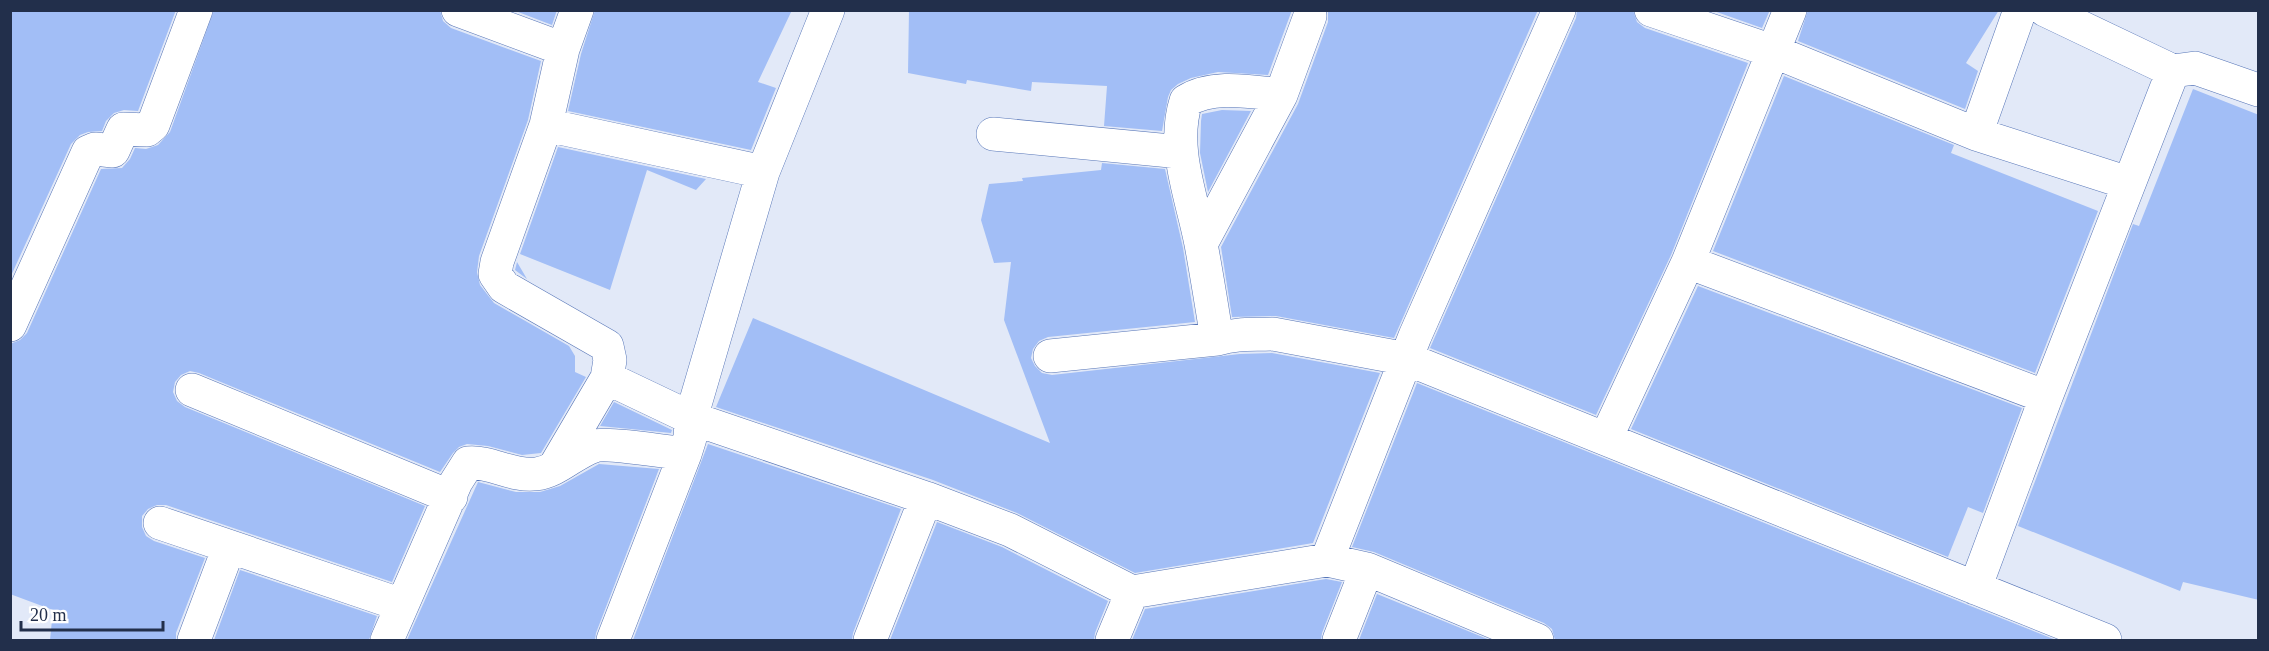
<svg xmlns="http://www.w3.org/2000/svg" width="2269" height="651" font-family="'Times New Roman',serif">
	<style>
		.building { fill: #a2bef6 }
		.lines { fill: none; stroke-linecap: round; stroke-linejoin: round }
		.minor-casing { stroke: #5776b8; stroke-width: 34 }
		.minor { stroke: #fff; stroke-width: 33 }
	</style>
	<rect width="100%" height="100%" fill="#e2e9f8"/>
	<path class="building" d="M 10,10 L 176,10 L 138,111 L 124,110 L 114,113 L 106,121 L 102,131 L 88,132 L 80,135 L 71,144 L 10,278 Z
		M 214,10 L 440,10 L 443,21 L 451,28 L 541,61 L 528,120 L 479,256 L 477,272 L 480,285 L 494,303 L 569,346 L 575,356 L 575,372 L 586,377 L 541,453 L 522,455 L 488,446 L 467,444 L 459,447 L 453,453 L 440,472 L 199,373 L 190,371 L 181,375 L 175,382 L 173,392 L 177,401 L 185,407 L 425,506 L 392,582 L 166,505 L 157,505 L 148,509 L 142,516 L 142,527 L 146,536 L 154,541 L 205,558 L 176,633 L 176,640 L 50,640 L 53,610 L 10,594 L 10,344 L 20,340 L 27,333 L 101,169 L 122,168 L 130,159 L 135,148 L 146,149 L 158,145 L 170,132 Z
		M 513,10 L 557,10 L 552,25 Z
		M 595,10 L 792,10 L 758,82 L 776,88 L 751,150 L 568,111 L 581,54 Z
		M 909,10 L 1292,10 L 1268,75 L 1218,72 L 1191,78 L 1178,84 L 1171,90 L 1168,97 L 1162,131 L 1104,126 L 1107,86 L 1032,82 L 1031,91 L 967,80 L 966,84 L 908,73 Z
		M 1328,10 L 1538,10 L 1394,338 L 1276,316 L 1232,317 L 1221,247 L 1298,104 L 1328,22 Z
		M 1577,10 L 1633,10 L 1637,22 L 1645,28 L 1748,63 L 1671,255 L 1596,415 L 1430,348 L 1576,18 Z
		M 1711,10 L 1770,10 L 1762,28 Z
		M 1808,10 L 1999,10 L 1966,63 L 1978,71 L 1965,109 L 1798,41 Z
		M 1784,76 L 1954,145 L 1951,153 L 2098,211 L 2035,373 L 1713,251 Z
		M 2193,89 L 2259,115 L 2259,600 L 2183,582 L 2180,591 L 2018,526 L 2133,224 L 2139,226 Z
		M 1222,110 L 1251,111 L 1208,192 L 1200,153 L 1201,121 L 1202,114 Z
		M 558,147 L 706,179 L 696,190 L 647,170 L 610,290 L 520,254 Z
		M 1102,163 L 1165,169 L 1183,248 L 1195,322 L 1048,337 L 1039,341 L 1033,349 L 1031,358 L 1035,366 L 1042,373 L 1052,375 L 1240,354 L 1272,353 L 1380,373 L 1313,543 L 1135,573 L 1017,513 L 933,480 L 716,407 L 753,318 L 1050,443 L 1004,320 L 1011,262 L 994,263 L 981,220 L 989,184 L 1023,181 L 1022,178 L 1101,170 Z
		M 517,262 L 527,279 L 515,270 Z
		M 1698,286 L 2022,408 L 1983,513 L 1968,507 L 1948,557 L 1631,429 Z
		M 1417,383 L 1968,605 L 2056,640 L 1555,640 L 1552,629 L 1544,623 L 1374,552 L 1352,547 Z
		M 614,402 L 672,430 L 671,433 L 600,426 Z
		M 708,444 L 901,509 L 853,633 L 852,640 L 633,640 Z
		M 599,464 L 659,469 L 596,633 L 595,640 L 407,640 L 478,482 L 516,492 L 540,492 L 560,486 Z
		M 937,522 L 1002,547 L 1108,601 L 1095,633 L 1094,640 L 890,640 Z
		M 240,570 L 377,616 L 369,640 L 214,640 Z
		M 1326,579 L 1342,582 L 1322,633 L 1321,640 L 1132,640 L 1145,609 Z
		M 1377,594 L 1490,640 L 1359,640 Z"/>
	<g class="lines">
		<defs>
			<path id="minor" d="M 458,10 L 563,49
				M 1651,10 L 1775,52 L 1976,134 L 2128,183
				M 2045,10 L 2173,71
				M 546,125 L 763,172
				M 993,134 L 1181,152
				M 1976,134 L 2020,10
				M 1201,244 L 1281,95 L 1310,16
				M 1688,262 L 2046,397
				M 10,325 L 88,152 L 95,149 L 113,151 L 123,129 L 147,130 L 153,125 L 196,10
				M 1217,339 C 1212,308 1207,276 1201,244 C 1192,197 1171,148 1186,101 C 1213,84 1251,92 1281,95
				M 1050,356 L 1217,339 C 1239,333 1251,335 1273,334 L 1407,359 L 2105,640
				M 607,378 L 691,418 L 926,498 L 1010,530 L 1132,592 L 1327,560 L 1367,569 L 1537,640
				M 192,390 L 451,497
				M 1606,438 L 1688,262 L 1790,10
				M 554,468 L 607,378 L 610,360 L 607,346 L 504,287 L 495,274 L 497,262 L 546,125 L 563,49 L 577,10
				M 160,523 L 402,605
				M 1327,560 L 1415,336 L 1559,10
				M 1975,588 L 2046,397 L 2173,71 L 2195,68 L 2258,90
				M 194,640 L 229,547
				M 387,640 L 456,482 L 468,463 C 491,461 512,477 536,474 C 558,471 573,453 594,446 C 605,442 669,452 685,454
				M 613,640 L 685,454 L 690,438 L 691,418 L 763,172 L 828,10
				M 870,640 L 926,498
				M 1112,640 L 1132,592
				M 1339,640 L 1367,569"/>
		</defs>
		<use href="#minor" class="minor-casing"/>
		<use href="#minor" class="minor"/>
	</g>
	<rect width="2269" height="651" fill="none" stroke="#222f4b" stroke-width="24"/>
	<path d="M21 621v9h142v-9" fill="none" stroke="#222f4b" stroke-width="3"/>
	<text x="30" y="621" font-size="18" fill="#222f4b" stroke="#ffffff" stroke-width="4.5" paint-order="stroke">20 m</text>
</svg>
